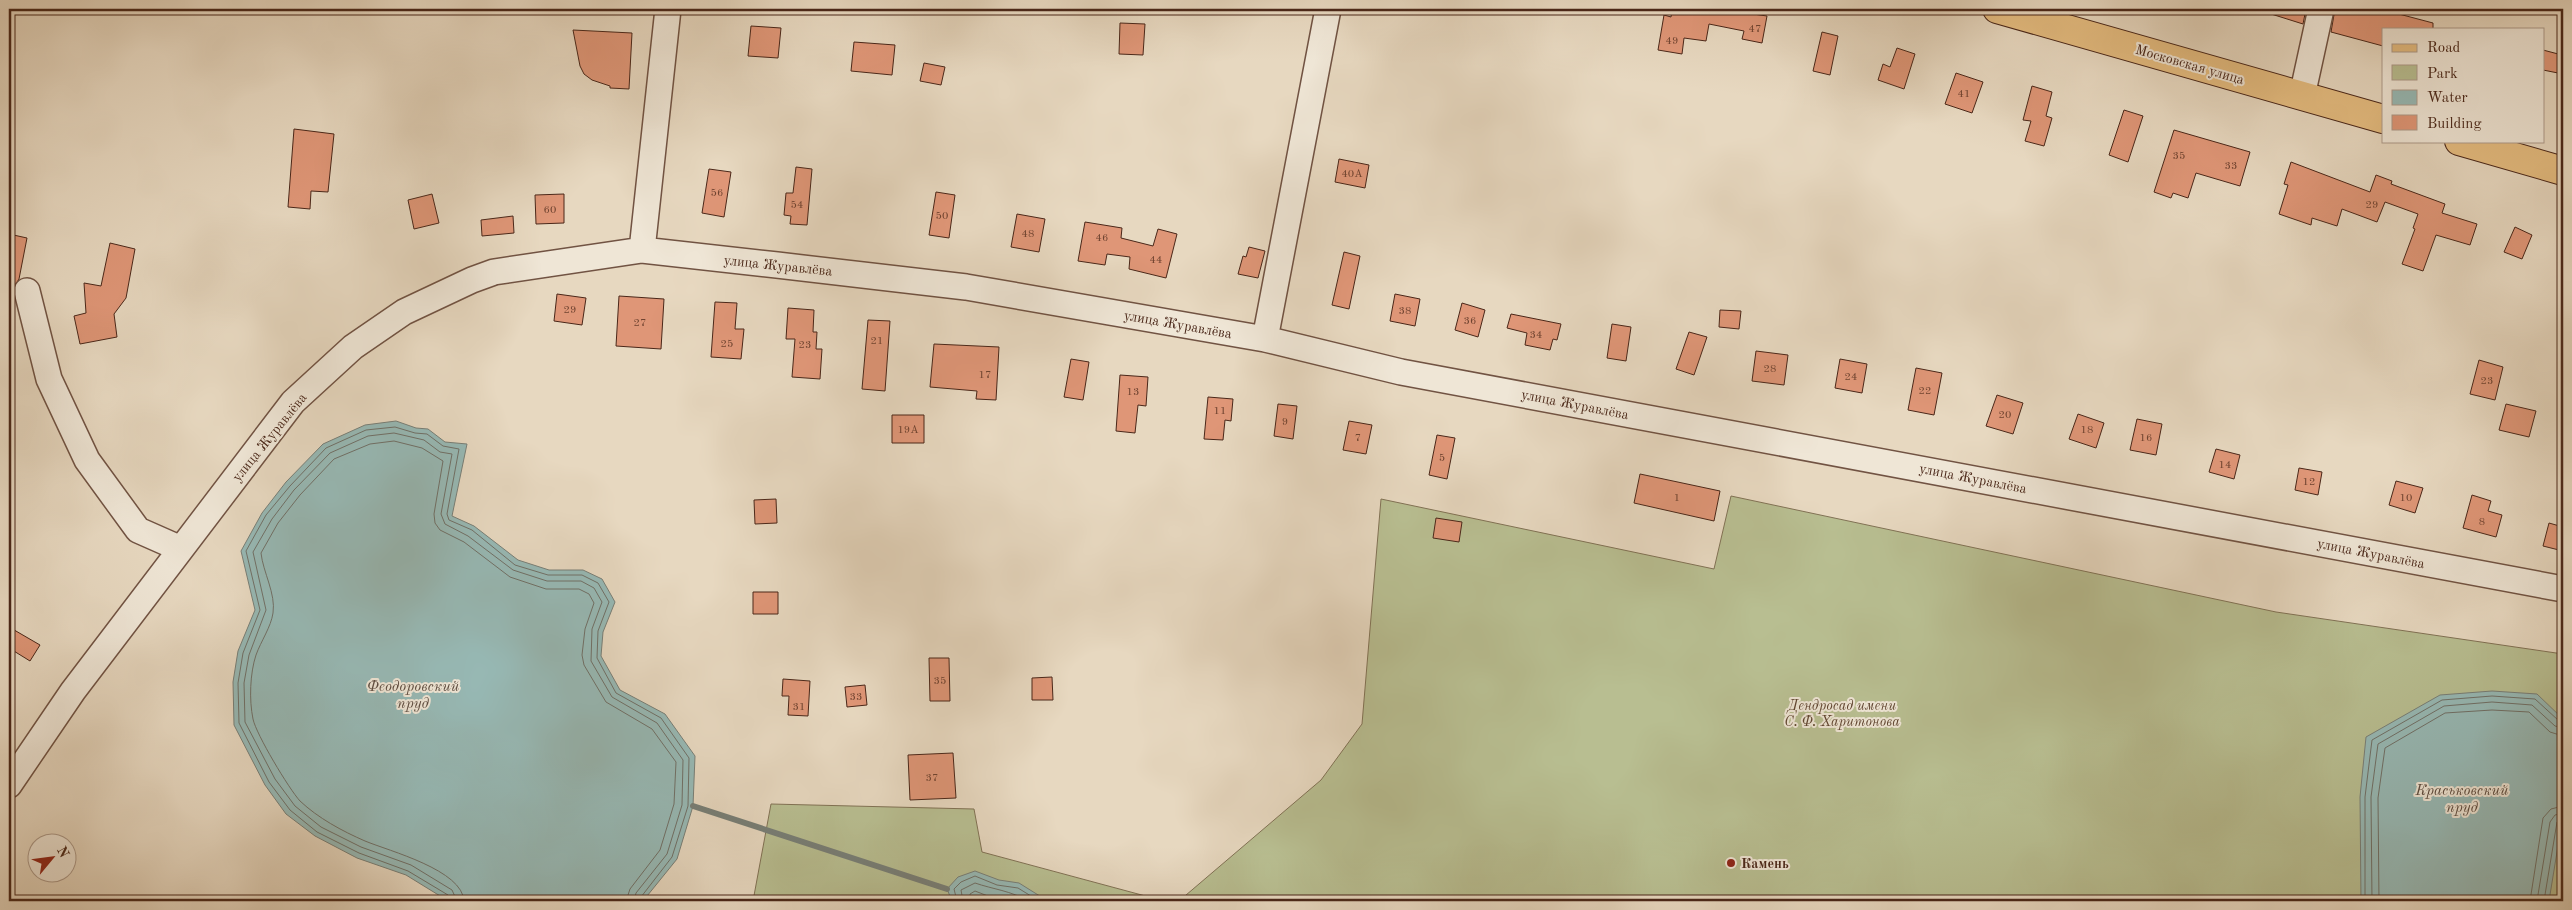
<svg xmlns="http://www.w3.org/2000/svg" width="2572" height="910" font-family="'Old Standard TT',serif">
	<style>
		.green { fill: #b8be91; stroke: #817255 }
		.water { fill: #97b9b5; stroke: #787f77 }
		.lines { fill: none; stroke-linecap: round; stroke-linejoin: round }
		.shore { stroke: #707067; stroke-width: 1 }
		.stream { stroke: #787f77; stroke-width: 6 }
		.building { fill: #df9677; stroke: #4a2719 }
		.street-casing { stroke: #715343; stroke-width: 28 }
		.primary-casing { stroke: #4a2719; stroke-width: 30 }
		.street { stroke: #efe6d6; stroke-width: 25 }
		.primary { stroke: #e4bc80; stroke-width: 28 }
		.poi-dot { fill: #8f2418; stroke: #efe6d6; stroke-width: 2 }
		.labels { text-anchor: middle; stroke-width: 4; stroke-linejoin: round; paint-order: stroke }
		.number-label { font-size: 11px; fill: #6f4330 }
		.street-label { font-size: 14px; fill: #4a2719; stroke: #efe6d6 }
		.park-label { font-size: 14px; font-style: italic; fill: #604531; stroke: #efe6d6 }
		.poi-label { font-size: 14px; font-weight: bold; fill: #4a2719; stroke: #efe6d6; text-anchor: start }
		.water-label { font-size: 15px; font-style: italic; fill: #5d4c40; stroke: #efe6d6 }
	</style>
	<rect width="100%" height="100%" fill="#e7d8c0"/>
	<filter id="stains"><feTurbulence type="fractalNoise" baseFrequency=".004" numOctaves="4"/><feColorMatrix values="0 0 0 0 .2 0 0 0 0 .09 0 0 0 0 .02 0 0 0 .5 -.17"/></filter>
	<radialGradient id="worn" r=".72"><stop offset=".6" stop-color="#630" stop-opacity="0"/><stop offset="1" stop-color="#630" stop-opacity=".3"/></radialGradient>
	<path class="green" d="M 1731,496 L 2276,612 L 2563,654 L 2563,901 L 1179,901 L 1321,780 L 1362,724 L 1381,499 L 1714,569 Z
		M 771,804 L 974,809 L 982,852 L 1164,901 L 753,901 Z"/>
	<path class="water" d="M 396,421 L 416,428 L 428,429 L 445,442 L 467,444 L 452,516 L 474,526 L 518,560 L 549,570 L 583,570 L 602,579 L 615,602 L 603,632 L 601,656 L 620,690 L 665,714 L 695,756 L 693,806 L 677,859 L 643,901 L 454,901 L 445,899 L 406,875 L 357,858 L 315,836 L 286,814 L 265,785 L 234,725 L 233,682 L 238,651 L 255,610 L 241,551 L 262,513 L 286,482 L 323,444 L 365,425 Z
		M 2492,691 L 2537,694 L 2563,719 L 2563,815 L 2549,901 L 2361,901 L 2360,797 L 2366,737 L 2440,695 Z
		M 975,871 L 999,880 L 1019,883 L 1043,898 L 1058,901 L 952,901 L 947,889 L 958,877 Z"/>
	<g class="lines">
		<path class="shore" d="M 450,901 L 448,895 L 408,871 L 359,853 L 317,832 L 290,810 L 269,782 L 239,723 L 238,683 L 243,653 L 260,610 L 246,551 L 266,515 L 290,486 L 326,448 L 366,430 L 395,427 L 415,433 L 427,434 L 443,446 L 459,449 L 447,514 L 449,520 L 472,530 L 515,565 L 548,575 L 582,575 L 598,583 L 609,602 L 598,631 L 597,658 L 616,693 L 661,718 L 689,758 L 688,806 L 672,857 L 641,897 L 640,901
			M 457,901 L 452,890 L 411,865 L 361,847 L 321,827 L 295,806 L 275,779 L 245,722 L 244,683 L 249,655 L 266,610 L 253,552 L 272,519 L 294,490 L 330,453 L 368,436 L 394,433 L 424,440 L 440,452 L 452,454 L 441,514 L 445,524 L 468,536 L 513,570 L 547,581 L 581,581 L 594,588 L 602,602 L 592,629 L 591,661 L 612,697 L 657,723 L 683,760 L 682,805 L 667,854 L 636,893 L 634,901
			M 464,901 C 463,870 389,851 365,841 C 342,831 318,818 300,801 C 289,789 256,734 253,719 C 249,700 250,673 256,655 C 261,641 271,627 273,613 C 276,594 263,572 261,553 L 278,523 L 300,495 L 334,459 L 370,444 L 394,441 L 422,448 L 443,461 L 434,514 L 435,523 L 440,530 L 464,542 L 510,577 L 546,589 L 579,589 L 589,594 L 594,603 L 585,629 L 582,655 L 584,665 L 606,702 L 652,729 L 676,762 L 674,804 L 660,850 L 630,889 L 626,901
			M 957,901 L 954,889 L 961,882 L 975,876 L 997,885 L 1018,888 L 1039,901
			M 963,901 L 961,890 L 975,883 C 992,889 1012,891 1028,901
			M 970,901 L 970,894 L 975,891 L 993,898 L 1014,901
			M 2365,901 L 2365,797 L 2372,740 L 2442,700 L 2492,696 L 2535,699 L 2558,720 L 2563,722
			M 2372,901 L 2371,797 L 2378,744 L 2444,706 L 2492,702 L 2532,705 L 2555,726 L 2563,728
			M 2379,901 L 2378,798 L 2385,748 L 2445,713 L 2492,710 L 2529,712 L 2550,732 L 2563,736
			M 2530,901 L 2543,818 L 2551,809 L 2563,806
			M 2537,901 L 2550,822 L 2555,815 L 2563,813
			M 2544,901 L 2557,822 L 2563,820"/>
		<path class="stream" d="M 693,806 L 947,889"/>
	</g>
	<path class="building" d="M 1672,9 L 1718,9 L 1767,16 L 1762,43 L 1742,39 L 1744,31 L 1709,24 L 1706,41 L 1684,38 L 1682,54 L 1658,50 L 1664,15 L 1671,17 Z
		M 2269,9 L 2306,9 L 2303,24 L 2268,13 Z
		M 2335,9 L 2380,9 L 2433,23 L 2433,29 L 2383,29 L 2383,46 L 2331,32 Z
		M 1120,23 L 1145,24 L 1143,55 L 1119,54 Z
		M 751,26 L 781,28 L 778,58 L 748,56 Z
		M 573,30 L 632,33 L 629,89 L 610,88 L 610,86 L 592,80 L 584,74 L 580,66 Z
		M 1822,32 L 1838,36 L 1830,75 L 1813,71 Z
		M 854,42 L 895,45 L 892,75 L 851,71 Z
		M 1897,48 L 1915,54 L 1904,89 L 1878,80 L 1883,64 L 1890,67 Z
		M 2543,50 L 2562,55 L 2558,73 L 2543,70 Z
		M 924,63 L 945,67 L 941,85 L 920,81 Z
		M 1956,73 L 1983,82 L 1972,113 L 1945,104 Z
		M 2032,86 L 2052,92 L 2046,116 L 2052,118 L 2044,146 L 2025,141 L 2031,121 L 2023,120 Z
		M 2124,110 L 2143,116 L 2128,162 L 2109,155 Z
		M 294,129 L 334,134 L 328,192 L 311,191 L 310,209 L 288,207 Z
		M 2174,130 L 2250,152 L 2240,186 L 2196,173 L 2188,198 L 2173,193 L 2171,198 L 2154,192 Z
		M 1339,159 L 1369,165 L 1365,188 L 1335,182 Z
		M 2291,162 L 2370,192 L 2376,175 L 2392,181 L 2391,184 L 2445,204 L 2442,213 L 2477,224 L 2470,245 L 2436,235 L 2423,271 L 2402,264 L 2415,229 L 2413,228 L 2418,214 L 2385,202 L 2377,222 L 2342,209 L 2337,226 L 2312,218 L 2311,225 L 2279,214 L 2288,185 L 2284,184 Z
		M 796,167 L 812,169 L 807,225 L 790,224 L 791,216 L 784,215 L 786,193 L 793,193 Z
		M 709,169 L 731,172 L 724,217 L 702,213 Z
		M 936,192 L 955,195 L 949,238 L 929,235 Z
		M 432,194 L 439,223 L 414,229 L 408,200 Z
		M 564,194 L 564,223 L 536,224 L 535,195 Z
		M 1017,214 L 1045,219 L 1039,252 L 1011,247 Z
		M 513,216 L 514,233 L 482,236 L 481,220 Z
		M 1085,222 L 1122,228 L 1121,238 L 1153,246 L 1158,229 L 1177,234 L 1166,278 L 1129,269 L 1130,257 L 1107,254 L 1105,265 L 1078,261 Z
		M 2515,227 L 2532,235 L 2522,259 L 2504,252 Z
		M 9,234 L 27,238 L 19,279 L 13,289 L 9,288 Z
		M 110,243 L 135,249 L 126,298 L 114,314 L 117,337 L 80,344 L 74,316 L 86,313 L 84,283 L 101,286 Z
		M 1249,247 L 1265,251 L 1258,278 L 1238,274 L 1243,256 L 1246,257 Z
		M 1344,252 L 1360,256 L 1349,309 L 1332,305 Z
		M 557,294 L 586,298 L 582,325 L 554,321 Z
		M 1395,294 L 1420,299 L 1415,326 L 1390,321 Z
		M 619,296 L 664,299 L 661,349 L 616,346 Z
		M 715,302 L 737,303 L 735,329 L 744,329 L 741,359 L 711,357 Z
		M 1462,303 L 1485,310 L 1478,337 L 1455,330 Z
		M 788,308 L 814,310 L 813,332 L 817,332 L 816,349 L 822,349 L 820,379 L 792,377 L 795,339 L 786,339 Z
		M 1720,310 L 1741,311 L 1739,329 L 1719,327 Z
		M 1511,314 L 1561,324 L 1557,340 L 1553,339 L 1550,350 L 1525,345 L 1527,333 L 1507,328 Z
		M 868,320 L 890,321 L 885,391 L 862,389 Z
		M 1612,324 L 1631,327 L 1626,361 L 1607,358 Z
		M 1689,332 L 1707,337 L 1694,375 L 1676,369 Z
		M 934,344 L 999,347 L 996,400 L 976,399 L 977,391 L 930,387 Z
		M 1756,351 L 1788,355 L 1784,385 L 1752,381 Z
		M 1071,359 L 1089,362 L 1083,400 L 1064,397 Z
		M 1840,359 L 1867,364 L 1862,393 L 1835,388 Z
		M 2479,360 L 2503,367 L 2495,400 L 2470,394 Z
		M 1916,368 L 1942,373 L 1934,415 L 1908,410 Z
		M 1120,375 L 1148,377 L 1146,406 L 1138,405 L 1135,433 L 1116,431 Z
		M 1997,395 L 2023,403 L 2013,434 L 1986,426 Z
		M 1208,397 L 1233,399 L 1231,421 L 1225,420 L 1223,440 L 1204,439 Z
		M 1278,404 L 1297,406 L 1293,439 L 1274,436 Z
		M 2506,404 L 2536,411 L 2529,437 L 2499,430 Z
		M 2078,414 L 2104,423 L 2096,448 L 2069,439 Z
		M 892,415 L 924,415 L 924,443 L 892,443 Z
		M 2137,419 L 2162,424 L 2156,455 L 2130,450 Z
		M 1349,421 L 1372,425 L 1366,454 L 1343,450 Z
		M 1437,435 L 1455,438 L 1447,479 L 1429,475 Z
		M 2216,449 L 2240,455 L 2234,479 L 2209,472 Z
		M 2299,468 L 2322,472 L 2318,495 L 2295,490 Z
		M 1640,474 L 1720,491 L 1714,521 L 1634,503 Z
		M 2396,481 L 2423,488 L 2415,513 L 2389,505 Z
		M 2472,495 L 2491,501 L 2488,511 L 2502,515 L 2496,537 L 2463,528 Z
		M 776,499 L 777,523 L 755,524 L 754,500 Z
		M 1436,518 L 1462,522 L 1459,542 L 1433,538 Z
		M 2549,523 L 2563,527 L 2563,551 L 2543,546 Z
		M 753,592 L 778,592 L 778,614 L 753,614 Z
		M 9,627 L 40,645 L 30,661 L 9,648 Z
		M 929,658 L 949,658 L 950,701 L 930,701 Z
		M 1052,677 L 1053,700 L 1032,700 L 1032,678 Z
		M 783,679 L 810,681 L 808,716 L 788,715 L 789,696 L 782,696 Z
		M 865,685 L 867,705 L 847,707 L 845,687 Z
		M 953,753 L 956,798 L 910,800 L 908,755 Z"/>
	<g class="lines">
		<defs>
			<path id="street" d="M 2302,96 L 2321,9
				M 642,250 L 668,9
				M 27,291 L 49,379 L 87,460 L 138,530 L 181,549
				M 1265,339 L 1328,9
				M 9,785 L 73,691 L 293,402 L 353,347 L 404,312 L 472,280 L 494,272 L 642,250 L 777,265 L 966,287 L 1265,339 L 1401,372 L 2563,589"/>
			<path id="primary" d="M 1997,9 L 2383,119
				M 2459,141 L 2563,171"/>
		</defs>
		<use href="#street" class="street-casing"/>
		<use href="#primary" class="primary-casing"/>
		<use href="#street" class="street"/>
		<use href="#primary" class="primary"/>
	</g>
	<circle class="poi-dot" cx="1731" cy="863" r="5"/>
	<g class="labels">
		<g class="number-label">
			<text x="1755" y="32">47</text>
			<text x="1672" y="44">49</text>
			<text x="1964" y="97">41</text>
			<text x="2179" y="159">35</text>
			<text x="2231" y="169">33</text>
			<text x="1352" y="177">40А</text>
			<text x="717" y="196">56</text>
			<text x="797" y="208">54</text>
			<text x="2372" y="208">29</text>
			<text x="550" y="213">60</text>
			<text x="942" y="219">50</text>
			<text x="1028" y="237">48</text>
			<text x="1102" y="241">46</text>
			<text x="1156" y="263">44</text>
			<text x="570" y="313">29</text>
			<text x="1405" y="314">38</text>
			<text x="1470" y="324">36</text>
			<text x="640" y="326">27</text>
			<text x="1536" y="338">34</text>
			<text x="877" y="344">21</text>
			<text x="727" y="347">25</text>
			<text x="805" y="348">23</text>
			<text x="1770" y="372">28</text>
			<text x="985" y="378">17</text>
			<text x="1851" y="380">24</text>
			<text x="2487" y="384">23</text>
			<text x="1925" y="394">22</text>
			<text x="1133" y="395">13</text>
			<text x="1220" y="414">11</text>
			<text x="2005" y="418">20</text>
			<text x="1285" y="425">9</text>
			<text x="908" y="433">19А</text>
			<text x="2087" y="433">18</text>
			<text x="1358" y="441">7</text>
			<text x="2146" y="441">16</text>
			<text x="1442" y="461">5</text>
			<text x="2225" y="468">14</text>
			<text x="2309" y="485">12</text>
			<text x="1677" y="501">1</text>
			<text x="2406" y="501">10</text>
			<text x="2482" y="525">8</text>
			<text x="940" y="684">35</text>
			<text x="856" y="700">33</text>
			<text x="799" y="710">31</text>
			<text x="932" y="781">37</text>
		</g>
		<g class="street-label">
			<text transform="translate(2190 64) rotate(16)" y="5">Московская улица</text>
			<text transform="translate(778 265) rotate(6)" y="5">улица Журавлёва</text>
			<text transform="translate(1178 324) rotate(10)" y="5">улица Журавлёва</text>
			<text transform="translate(1575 404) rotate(11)" y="5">улица Журавлёва</text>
			<text transform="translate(269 437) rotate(-51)" y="5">улица Журавлёва</text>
			<text transform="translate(1973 478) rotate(11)" y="5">улица Журавлёва</text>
			<text transform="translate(2371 553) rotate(11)" y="5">улица Журавлёва</text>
		</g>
		<g class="park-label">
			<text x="1842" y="710">Дендросад имени<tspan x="1842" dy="16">С. Ф. Харитонова</tspan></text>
		</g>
		<g class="poi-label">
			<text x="1741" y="868">Камень</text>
		</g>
		<g class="water-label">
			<text x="413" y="691">Феодоровский<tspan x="413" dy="17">пруд</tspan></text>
			<text x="2462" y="795">Краськовский<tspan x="2462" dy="17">пруд</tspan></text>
		</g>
	</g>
	<rect width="2572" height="910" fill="none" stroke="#e7d8c0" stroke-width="30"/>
	<rect x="10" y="10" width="2552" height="890" fill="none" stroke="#4a2719" stroke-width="2.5"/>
	<rect x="15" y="15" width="2542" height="880" fill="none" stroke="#4a2719"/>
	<rect x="2382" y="28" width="162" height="115" fill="#efe6d6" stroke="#ad9a8a"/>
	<rect x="2392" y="44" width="25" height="8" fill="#e4bc80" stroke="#ad9a8a"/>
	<text x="2427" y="52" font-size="15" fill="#4a2719">Road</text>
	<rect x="2392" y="65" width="25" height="15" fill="#b8be91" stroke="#ad9a8a"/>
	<text x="2427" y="78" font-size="15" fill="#4a2719">Park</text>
	<rect x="2392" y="90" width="25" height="15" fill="#97b9b5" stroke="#ad9a8a"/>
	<text x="2427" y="102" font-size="15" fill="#4a2719">Water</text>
	<rect x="2392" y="115" width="25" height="15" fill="#df9677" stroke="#ad9a8a"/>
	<text x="2427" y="128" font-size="15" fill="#4a2719">Building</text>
	<g transform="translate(52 858) rotate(61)"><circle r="24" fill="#efe6d6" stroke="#ad9a8a"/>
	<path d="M0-4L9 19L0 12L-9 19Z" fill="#8f2418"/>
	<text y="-8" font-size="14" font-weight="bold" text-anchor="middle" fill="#4a2719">N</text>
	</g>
	<rect width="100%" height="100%" filter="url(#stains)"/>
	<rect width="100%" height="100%" fill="url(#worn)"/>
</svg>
